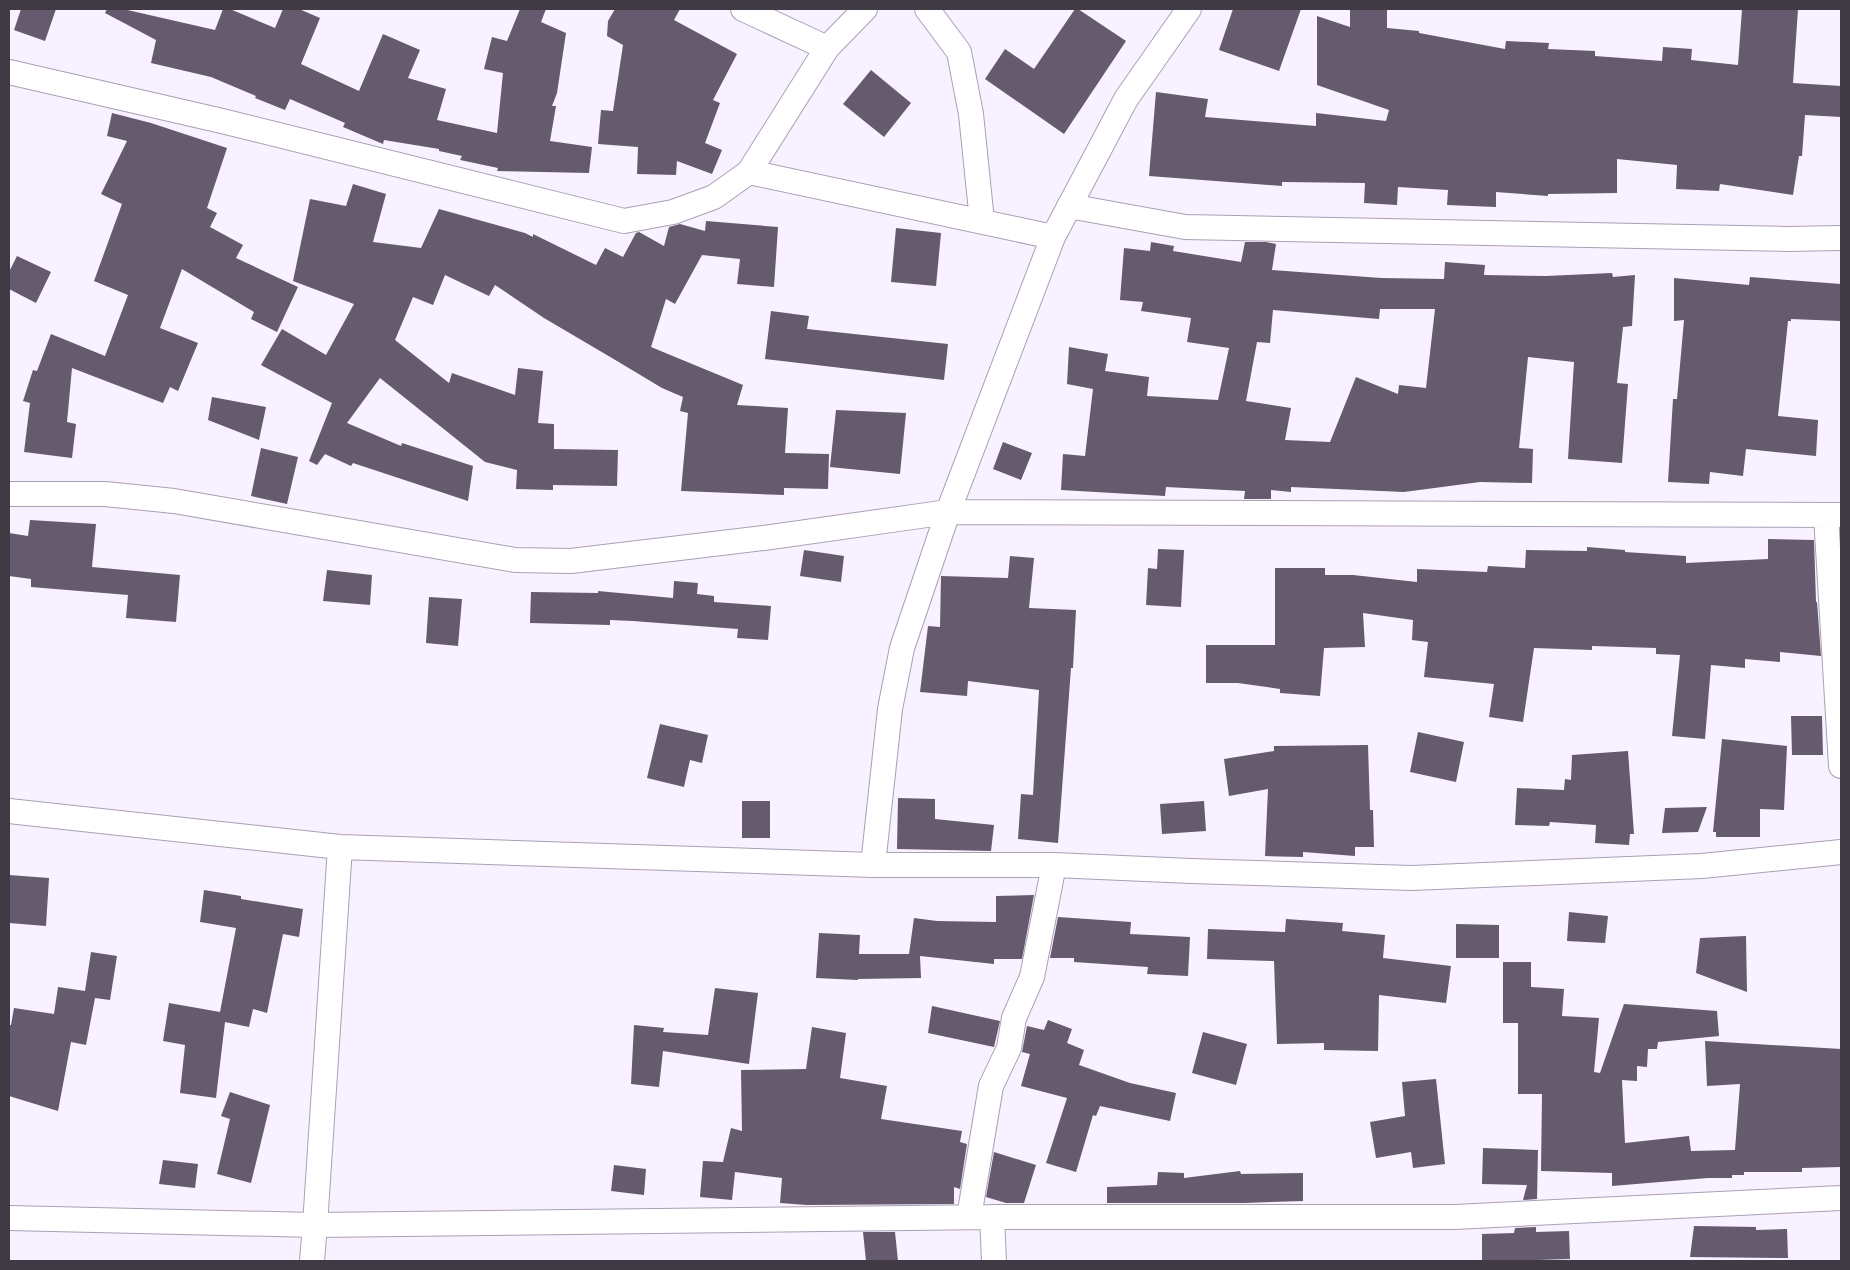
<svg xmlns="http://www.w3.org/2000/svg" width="1850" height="1270" font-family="'Times New Roman',serif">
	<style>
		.building { fill: #655a6e; fill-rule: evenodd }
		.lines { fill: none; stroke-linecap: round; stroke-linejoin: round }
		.street-casing { stroke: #ab9fb4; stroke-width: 26 }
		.street { stroke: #fff; stroke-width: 24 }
	</style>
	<rect width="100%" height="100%" fill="#f8f1ff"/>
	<path class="building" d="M 21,9 L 56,9 L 45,41 L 14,30 Z
		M 107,9 L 123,9 L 215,30 L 223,9 L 230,9 L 275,28 L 283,9 L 299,9 L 320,18 L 301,64 L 359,91 L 383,34 L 420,50 L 408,78 L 446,89 L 437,120 L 497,133 L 503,73 L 484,69 L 492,37 L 507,41 L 520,9 L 546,9 L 541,22 L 566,33 L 557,93 L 552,106 L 556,106 L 550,141 L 592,147 L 589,173 L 497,171 L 498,168 L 460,160 L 462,156 L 439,151 L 439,149 L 384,140 L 383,144 L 343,127 L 345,123 L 290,99 L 285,110 L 255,98 L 256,96 L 211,77 L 151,63 L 156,40 L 105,13 Z
		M 615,9 L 680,9 L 674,20 L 737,54 L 713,100 L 720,103 L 705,143 L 722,150 L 712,174 L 677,161 L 676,175 L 637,174 L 638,147 L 598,144 L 601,110 L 613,111 L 623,45 L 607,36 L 608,21 Z
		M 1075,9 L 1078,9 L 1126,41 L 1064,134 L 985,79 L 1005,49 L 1034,69 Z
		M 1233,9 L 1301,9 L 1279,71 L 1219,50 Z
		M 1350,9 L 1387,9 L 1387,28 L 1419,31 L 1419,33 L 1505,49 L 1506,41 L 1549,43 L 1548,49 L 1595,51 L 1595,56 L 1662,61 L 1663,47 L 1692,49 L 1691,60 L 1738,65 L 1742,9 L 1798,9 L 1793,83 L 1841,86 L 1841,117 L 1805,115 L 1802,156 L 1799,156 L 1793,195 L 1720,184 L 1719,191 L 1676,189 L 1677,165 L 1617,159 L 1617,193 L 1548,194 L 1548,196 L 1496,192 L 1496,207 L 1447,205 L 1448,190 L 1398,187 L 1397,205 L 1364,203 L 1365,183 L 1282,182 L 1282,186 L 1149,176 L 1156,92 L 1208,99 L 1205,117 L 1316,126 L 1316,113 L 1386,121 L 1389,110 L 1317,85 L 1317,16 L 1350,27 Z
		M 871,70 L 911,103 L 884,137 L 843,104 Z
		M 112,113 L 151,123 L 227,148 L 207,208 L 217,213 L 210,227 L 243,245 L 236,258 L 298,287 L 277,332 L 251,319 L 254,312 L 182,269 L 160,328 L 198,343 L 178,391 L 170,387 L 163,403 L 72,368 L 67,422 L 76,424 L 72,458 L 24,452 L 30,403 L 23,401 L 33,370 L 37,371 L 51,334 L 105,356 L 128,295 L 94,281 L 122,204 L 101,194 L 127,141 L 107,136 Z
		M 353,184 L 386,194 L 373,242 L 421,248 L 439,209 L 525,233 L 533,237 L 533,234 L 596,265 L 605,248 L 623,257 L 636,233 L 639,232 L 664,246 L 669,227 L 680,224 L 705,231 L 706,221 L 778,227 L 774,287 L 737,284 L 740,259 L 702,255 L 675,304 L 666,299 L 651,347 L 743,385 L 737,405 L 788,408 L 785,453 L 829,454 L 828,489 L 784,488 L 784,495 L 681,491 L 688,413 L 680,411 L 683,397 L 662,388 L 617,361 L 544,318 L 495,285 L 489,296 L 445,275 L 433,305 L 413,297 L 395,340 L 449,383 L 452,373 L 515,395 L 518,368 L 543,371 L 538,423 L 554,424 L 554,449 L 618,450 L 617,486 L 553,485 L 553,490 L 516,489 L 517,470 L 485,462 L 380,378 L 347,423 L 401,446 L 402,443 L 473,466 L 468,501 L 353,463 L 351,466 L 325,454 L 317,465 L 309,461 L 332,403 L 261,365 L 282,329 L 326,355 L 354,304 L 293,281 L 310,199 L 346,206 Z
		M 896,228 L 941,233 L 936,286 L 891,282 Z
		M 1151,242 L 1174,246 L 1173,251 L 1241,262 L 1245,242 L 1266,242 L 1276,244 L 1272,270 L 1381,278 L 1444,279 L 1445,262 L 1485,265 L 1484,275 L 1546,276 L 1612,273 L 1613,277 L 1635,275 L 1632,326 L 1623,327 L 1617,383 L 1628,384 L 1622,463 L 1568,459 L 1574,362 L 1528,357 L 1519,448 L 1533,449 L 1532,483 L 1480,482 L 1404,492 L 1291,487 L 1291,492 L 1271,490 L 1271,499 L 1244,499 L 1245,491 L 1166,487 L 1165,496 L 1061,490 L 1063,454 L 1085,456 L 1093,389 L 1067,384 L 1069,347 L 1108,354 L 1105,371 L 1149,377 L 1147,396 L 1218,400 L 1229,348 L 1187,342 L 1191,318 L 1141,311 L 1143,302 L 1120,300 L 1124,248 L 1150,251 ZM 1380,309 L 1435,309 L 1426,388 L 1399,385 L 1398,394 L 1356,377 L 1330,442 L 1285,440 L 1291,408 L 1246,401 L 1257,342 L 1270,343 L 1273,310 L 1379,319 Z
		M 17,256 L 51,272 L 36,303 L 9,289 L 9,272 Z
		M 1750,277 L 1841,284 L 1841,321 L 1791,319 L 1791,321 L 1788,321 L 1778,416 L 1818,420 L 1816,456 L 1746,449 L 1743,476 L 1710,472 L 1709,484 L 1668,482 L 1673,399 L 1677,399 L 1684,320 L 1674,321 L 1674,278 L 1749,285 Z
		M 771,311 L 809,316 L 807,329 L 948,344 L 944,380 L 765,359 Z
		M 212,397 L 266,407 L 259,440 L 208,420 Z
		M 836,410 L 906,413 L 900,474 L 830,467 Z
		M 1003,442 L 1032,453 L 1021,480 L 993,469 Z
		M 261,448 L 298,457 L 287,504 L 251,496 Z
		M 30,520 L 96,524 L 92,567 L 180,575 L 176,622 L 126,618 L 128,595 L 31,587 L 31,579 L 9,576 L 9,533 L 28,536 Z
		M 1768,539 L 1814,540 L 1816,602 L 1817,602 L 1821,656 L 1780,652 L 1780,662 L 1745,659 L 1745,668 L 1711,665 L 1705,739 L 1672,736 L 1680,655 L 1656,654 L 1656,648 L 1592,646 L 1592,650 L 1534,648 L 1523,722 L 1489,717 L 1494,684 L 1424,677 L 1428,642 L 1412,640 L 1413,620 L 1363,613 L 1365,647 L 1324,648 L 1320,696 L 1280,693 L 1280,689 L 1238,683 L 1206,683 L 1206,645 L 1275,645 L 1275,568 L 1325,568 L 1325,575 L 1353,575 L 1417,582 L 1417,569 L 1487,572 L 1488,566 L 1525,568 L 1526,550 L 1587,551 L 1587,547 L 1625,550 L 1625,552 L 1686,556 L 1686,563 L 1768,559 Z
		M 1158,549 L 1184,550 L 1181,607 L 1146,605 L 1148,568 L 1157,569 Z
		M 804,550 L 844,556 L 841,582 L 800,576 Z
		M 1010,556 L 1034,558 L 1029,608 L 1076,610 L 1073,668 L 1071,668 L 1058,843 L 1018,839 L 1021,794 L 1033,795 L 1039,690 L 968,681 L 967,696 L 920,692 L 928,626 L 940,627 L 941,576 L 1008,578 Z
		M 327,570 L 372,575 L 370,605 L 323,601 Z
		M 674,581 L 698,583 L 697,594 L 714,596 L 714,602 L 771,606 L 768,640 L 737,638 L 738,629 L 633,621 L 610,620 L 610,625 L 530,623 L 531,592 L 598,593 L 598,591 L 673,598 Z
		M 429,597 L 462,599 L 458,646 L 426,643 Z
		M 1791,716 L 1822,716 L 1823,755 L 1792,755 Z
		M 660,724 L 708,735 L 702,763 L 690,760 L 684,787 L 647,778 Z
		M 1418,732 L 1464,742 L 1456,782 L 1410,772 Z
		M 1722,739 L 1787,746 L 1784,810 L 1760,809 L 1760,837 L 1716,837 L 1716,832 L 1713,832 Z
		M 1368,745 L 1370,810 L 1373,810 L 1374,847 L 1355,847 L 1355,856 L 1303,852 L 1303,857 L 1265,856 L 1268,789 L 1229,796 L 1224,759 L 1274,751 L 1274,746 Z
		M 1628,751 L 1634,834 L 1630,834 L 1629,845 L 1595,843 L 1596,825 L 1550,822 L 1549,826 L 1515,825 L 1517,788 L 1564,790 L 1565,779 L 1571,780 L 1572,755 Z
		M 898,798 L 935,799 L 935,819 L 994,825 L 991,851 L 897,849 Z
		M 742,801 L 770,801 L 770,838 L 742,838 Z
		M 1204,801 L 1206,831 L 1162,834 L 1160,804 Z
		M 1707,807 L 1698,832 L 1662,833 L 1665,808 Z
		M 9,875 L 49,878 L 46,926 L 9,923 Z
		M 204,890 L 241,896 L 241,899 L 303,909 L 299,937 L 283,934 L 267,1013 L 253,1009 L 249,1027 L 225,1022 L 216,1098 L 180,1093 L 185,1045 L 163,1041 L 169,1003 L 220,1012 L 236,928 L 200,922 Z
		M 1034,895 L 1022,959 L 994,959 L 994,964 L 920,956 L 921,978 L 858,979 L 858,980 L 816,978 L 819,933 L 860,935 L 859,954 L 909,954 L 914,918 L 937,921 L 996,922 L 996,896 Z
		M 1569,912 L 1608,916 L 1605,943 L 1567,941 Z
		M 1058,917 L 1131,922 L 1130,934 L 1190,937 L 1188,976 L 1147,974 L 1148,967 L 1074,962 L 1074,958 L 1050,958 Z
		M 1286,919 L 1343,923 L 1342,931 L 1385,935 L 1383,958 L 1451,966 L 1446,1003 L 1379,995 L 1378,1051 L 1324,1050 L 1324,1043 L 1277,1044 L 1274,961 L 1207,959 L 1208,929 L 1285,932 Z
		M 1456,924 L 1499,925 L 1499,958 L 1456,958 Z
		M 1746,936 L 1747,992 L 1696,973 L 1700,938 Z
		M 91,952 L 117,956 L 110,1000 L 95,998 L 86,1045 L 71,1042 L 58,1111 L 9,1096 L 9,1025 L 11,1025 L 14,1008 L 54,1014 L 58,987 L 85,991 Z
		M 1503,962 L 1531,962 L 1531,987 L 1564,989 L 1562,1016 L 1599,1018 L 1594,1072 L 1600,1073 L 1624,1004 L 1717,1011 L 1719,1036 L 1658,1042 L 1657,1049 L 1648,1049 L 1647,1067 L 1637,1066 L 1637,1081 L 1622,1080 L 1625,1143 L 1689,1136 L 1691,1151 L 1735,1150 L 1740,1084 L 1707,1086 L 1705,1041 L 1841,1049 L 1841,1167 L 1802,1168 L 1802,1172 L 1744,1172 L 1744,1175 L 1732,1175 L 1732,1178 L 1708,1178 L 1612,1186 L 1612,1173 L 1541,1171 L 1542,1094 L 1518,1094 L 1518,1023 L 1503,1023 Z
		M 715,988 L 758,993 L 749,1064 L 663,1051 L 659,1087 L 631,1084 L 634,1025 L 664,1028 L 663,1032 L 708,1035 Z
		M 932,1006 L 1000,1021 L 994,1047 L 928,1033 Z
		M 1048,1020 L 1072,1029 L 1067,1043 L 1084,1050 L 1079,1065 L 1130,1083 L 1176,1093 L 1170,1121 L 1100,1106 L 1096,1116 L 1093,1115 L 1076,1172 L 1046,1163 L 1067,1098 L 1021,1086 L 1030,1054 L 1022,1052 L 1027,1026 L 1044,1030 Z
		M 812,1027 L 846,1033 L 840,1078 L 887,1086 L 881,1119 L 962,1131 L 960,1142 L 967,1144 L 960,1189 L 954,1187 L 954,1204 L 807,1205 L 780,1203 L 782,1178 L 735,1172 L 732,1200 L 700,1197 L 703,1161 L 723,1162 L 731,1128 L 742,1131 L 741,1070 L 806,1069 Z
		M 1203,1032 L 1247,1044 L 1236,1085 L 1192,1073 Z
		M 1436,1079 L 1445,1164 L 1413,1168 L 1411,1152 L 1376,1158 L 1370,1122 L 1405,1116 L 1402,1082 Z
		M 230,1092 L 270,1105 L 251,1183 L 217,1174 L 230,1119 L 221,1116 Z
		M 1483,1148 L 1538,1150 L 1537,1199 L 1523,1200 L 1527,1185 L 1482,1184 Z
		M 994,1152 L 1036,1165 L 1024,1203 L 1006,1203 L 986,1197 Z
		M 163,1160 L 198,1164 L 195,1188 L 159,1184 Z
		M 614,1165 L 646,1169 L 644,1195 L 611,1191 Z
		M 1240,1171 L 1241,1174 L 1303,1173 L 1303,1201 L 1244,1203 L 1107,1203 L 1107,1187 L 1157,1185 L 1158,1172 L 1184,1173 L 1184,1178 Z
		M 1694,1226 L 1756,1227 L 1756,1230 L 1787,1229 L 1788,1258 L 1690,1257 Z
		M 1536,1227 L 1536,1232 L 1569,1231 L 1570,1259 L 1537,1260 L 1537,1261 L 1482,1261 L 1482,1234 L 1514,1233 L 1515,1228 Z
		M 863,1232 L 895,1232 L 898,1261 L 866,1261 Z"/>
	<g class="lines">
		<defs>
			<path id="street" d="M 743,9 L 827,48
				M 927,9 L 959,52 L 971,114 L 982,221
				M 9,72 L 222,121 L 624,221 L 673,212 L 714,197 L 749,172 L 827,48 L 865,9
				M 749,172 L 1053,237
				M 1069,206 L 1185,227 L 1787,239 L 1841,238
				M 9,494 L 105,494 L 174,501 L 515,560 L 571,561 L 764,538 L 948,512 L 1841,515
				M 1826,515 L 1841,766
				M 9,811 L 340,847 L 873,865 L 1054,865 L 1191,871 L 1412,878 L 1702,866 L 1841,852
				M 873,865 L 890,709 L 902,648 L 948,512 L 1053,237 L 1126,99 L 1189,9
				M 969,1217 L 991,1086 L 1009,1048 L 1014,1018 L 1032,977 L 1054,865
				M 992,1217 L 994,1261
				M 9,1218 L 315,1225 L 992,1217 L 1455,1217 L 1841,1198
				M 312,1261 L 315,1225 L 340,847"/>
		</defs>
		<use href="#street" class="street-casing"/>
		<use href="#street" class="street"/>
	</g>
	<rect width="1850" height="1270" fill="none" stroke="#403a44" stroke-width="20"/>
</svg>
